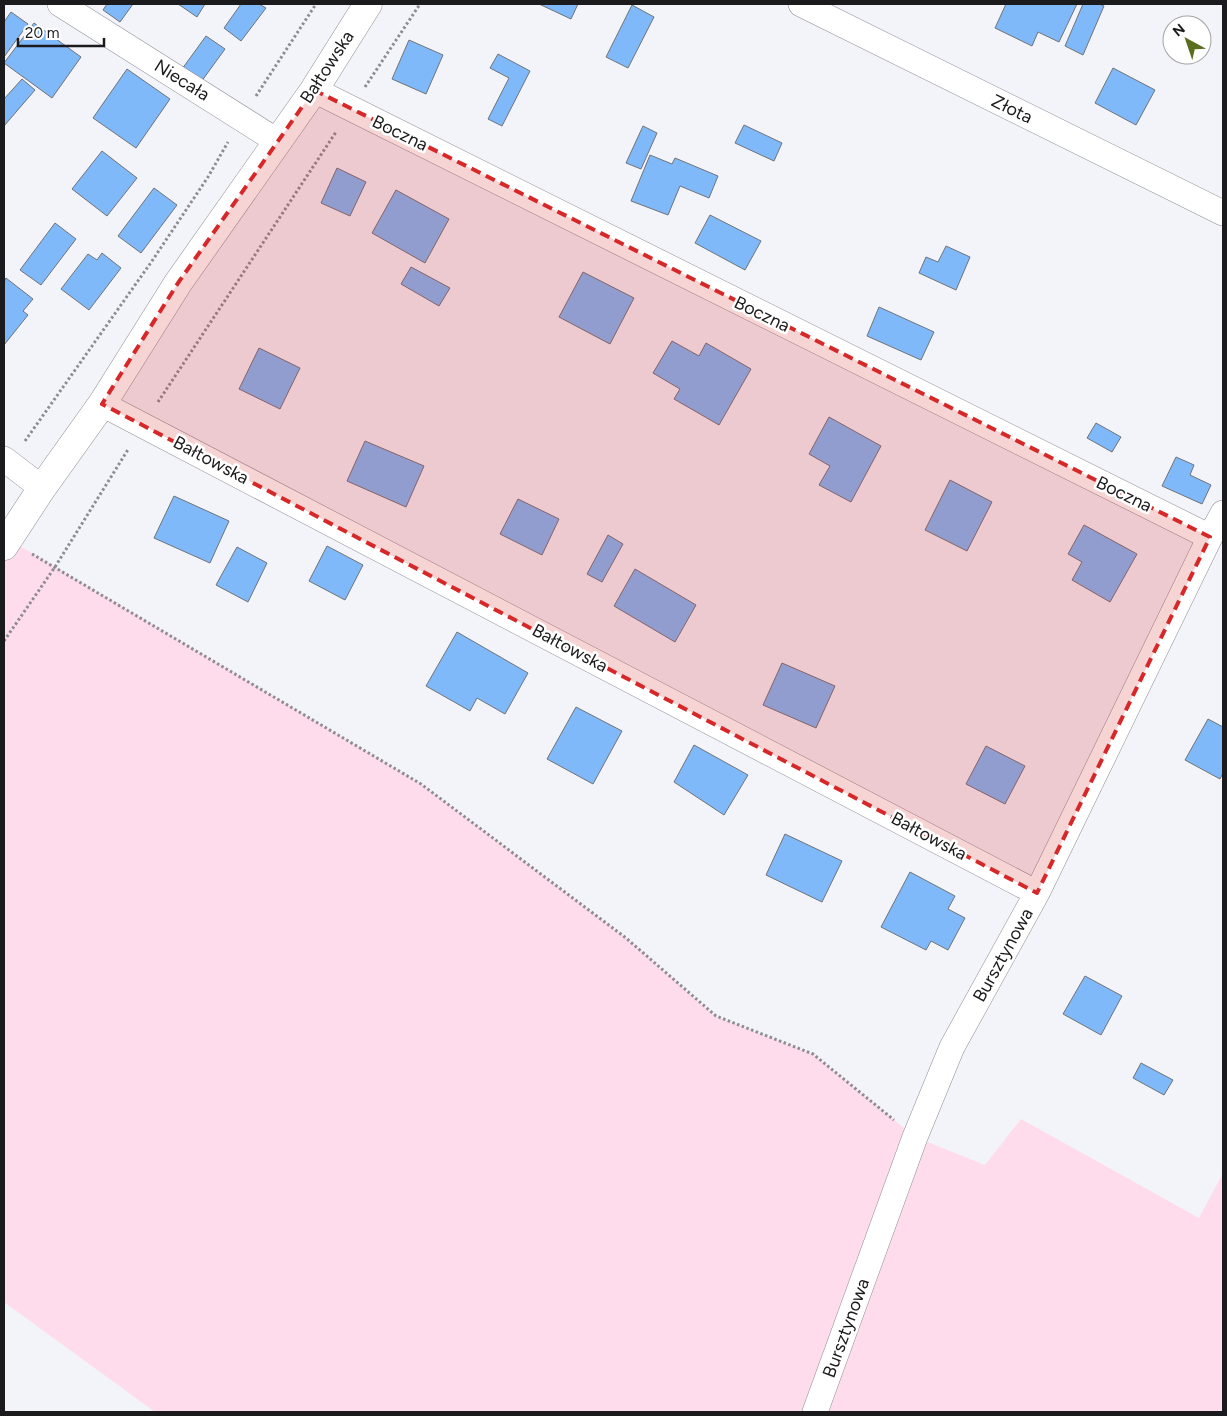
<svg xmlns="http://www.w3.org/2000/svg" width="1227" height="1416" font-family="Figtree,sans-serif">
	<style>
		.green { fill: #ffdceb }
		.building { fill: #80b9f9; stroke: #6f7378 }
		.lines { fill: none; stroke-linecap: round; stroke-linejoin: round }
		.street-casing { stroke: #8e8e94; stroke-width: 26 }
		.secondary-casing { stroke: #8e8e94; stroke-width: 29 }
		.path { stroke: #8d8d91; stroke-width: 3; stroke-dasharray: 2.5 2.5; stroke-linecap: butt }
		.street { stroke: #fff; stroke-width: 25 }
		.secondary { stroke: #fff; stroke-width: 28 }
		.marked { fill: #d62828; fill-opacity: 0.2; stroke: #d62828; stroke-width: 4; stroke-dasharray: 10 6; stroke-linejoin: round }
		.labels { text-anchor: middle; stroke-width: 5; stroke-linejoin: round; paint-order: stroke }
		.street-label { font-size: 18px; fill: #1b1b1d; stroke: #fff }
	</style>
	<rect width="100%" height="100%" fill="#f3f3fa"/>
	<path class="green" d="M 8,539 L 421,784 L 626,938 L 715,1016 L 813,1054 L 915,1137 L 985,1165 L 1021,1119 L 1199,1218 L 1223,1173 L 1223,1412 L 155,1412 L 4,1302 L 4,546 Z"/>
	<path class="building" d="M 107,4 L 133,4 L 120,22 L 103,10 Z
		M 178,4 L 205,4 L 197,17 Z
		M 241,4 L 259,4 L 266,8 L 241,41 L 224,28 Z
		M 539,4 L 578,4 L 571,19 Z
		M 1006,4 L 1077,4 L 1059,42 L 1038,32 L 1032,46 L 995,28 Z
		M 1083,4 L 1099,4 L 1104,6 L 1083,55 L 1065,46 Z
		M 632,5 L 654,17 L 628,68 L 606,57 Z
		M 11,12 L 28,24 L 4,57 L 4,22 Z
		M 34,23 L 81,57 L 52,98 L 4,63 Z
		M 206,36 L 225,49 L 201,82 L 182,69 Z
		M 409,40 L 443,55 L 426,94 L 392,79 Z
		M 498,54 L 530,71 L 502,126 L 488,119 L 509,78 L 490,68 Z
		M 1113,68 L 1155,90 L 1136,125 L 1095,103 Z
		M 127,69 L 170,99 L 136,148 L 93,118 Z
		M 22,79 L 35,90 L 4,126 L 4,99 Z
		M 744,125 L 782,143 L 774,161 L 735,143 Z
		M 643,126 L 657,133 L 641,169 L 626,163 Z
		M 102,151 L 137,178 L 107,216 L 72,189 Z
		M 650,155 L 672,164 L 675,158 L 718,176 L 709,198 L 680,186 L 668,215 L 631,201 Z
		M 337,168 L 366,182 L 350,216 L 321,203 Z
		M 154,188 L 177,205 L 141,253 L 118,236 Z
		M 396,190 L 449,219 L 425,263 L 372,233 Z
		M 710,215 L 761,241 L 745,270 L 695,243 Z
		M 55,223 L 76,239 L 41,285 L 20,270 Z
		M 946,246 L 970,257 L 956,290 L 919,273 L 926,257 L 938,262 Z
		M 102,253 L 121,268 L 89,310 L 61,289 L 88,254 L 97,260 Z
		M 411,267 L 450,288 L 439,306 L 401,284 Z
		M 583,272 L 634,298 L 610,344 L 559,317 Z
		M 6,278 L 33,299 L 23,311 L 28,315 L 4,345 L 4,282 Z
		M 879,307 L 934,332 L 921,360 L 867,336 Z
		M 672,341 L 699,356 L 706,343 L 751,369 L 719,425 L 674,399 L 680,389 L 653,373 Z
		M 259,348 L 300,368 L 280,409 L 239,389 Z
		M 829,417 L 881,446 L 851,502 L 819,485 L 830,466 L 809,454 Z
		M 1096,423 L 1121,437 L 1112,452 L 1087,438 Z
		M 365,441 L 424,466 L 406,507 L 347,481 Z
		M 1176,457 L 1194,465 L 1190,475 L 1211,485 L 1202,504 L 1162,486 Z
		M 950,480 L 992,502 L 967,551 L 925,530 Z
		M 174,496 L 229,521 L 210,563 L 154,538 Z
		M 518,499 L 559,519 L 542,555 L 500,534 Z
		M 1084,525 L 1137,554 L 1110,602 L 1072,580 L 1082,562 L 1068,554 Z
		M 608,535 L 623,544 L 602,582 L 587,574 Z
		M 327,546 L 363,565 L 345,600 L 309,581 Z
		M 237,547 L 267,563 L 248,602 L 216,585 Z
		M 635,569 L 696,605 L 675,642 L 614,606 Z
		M 457,632 L 528,673 L 505,714 L 477,698 L 470,711 L 426,686 Z
		M 782,663 L 835,686 L 816,728 L 763,705 Z
		M 576,707 L 622,731 L 593,784 L 547,759 Z
		M 1208,719 L 1223,727 L 1223,773 L 1220,779 L 1185,760 Z
		M 694,745 L 748,775 L 724,815 L 674,782 Z
		M 986,746 L 1025,766 L 1005,804 L 966,784 Z
		M 785,834 L 842,861 L 822,902 L 766,875 Z
		M 910,872 L 955,896 L 948,909 L 965,918 L 948,950 L 931,941 L 926,950 L 881,927 Z
		M 1085,976 L 1122,996 L 1101,1035 L 1063,1014 Z
		M 1141,1063 L 1173,1080 L 1164,1095 L 1133,1078 Z"/>
	<g class="lines">
		<defs>
			<path id="street" d="M 60,4 L 277,141
				M 801,4 L 1223,213
				M 314,90 L 1210,537
				M 102,404 L 1037,893
				M 4,459 L 42,488
				M 815,1412 L 915,1137 L 952,1047 L 1037,893 L 1210,537 L 1223,513"/>
			<path id="secondary" d="M 4,546 L 42,488 L 102,404 L 178,283 L 314,90 L 368,4"/>
		</defs>
		<use href="#street" class="street-casing"/>
		<use href="#secondary" class="secondary-casing"/>
		<path class="path" d="M 365,87 L 420,4
			M 256,96 L 316,4
			M 158,402 L 336,132
			M 25,441 L 152,261 L 208,177 L 228,142
			M 32,554 L 421,784 L 626,938 L 716,1016 L 813,1054 L 894,1120
			M 4,641 L 55,567 L 129,448"/>
		<use href="#street" class="street"/>
		<use href="#secondary" class="secondary"/>
	</g>
	<path class="marked" d="M 314,90 L 1210,537 L 1037,893 L 102,404 L 178,283 Z"/>
	<g class="labels">
		<g class="street-label">
			<text transform="translate(327 67) rotate(-57)" y="6">Bałtowska</text>
			<text transform="translate(182 80) rotate(32)" y="6">Niecała</text>
			<text transform="translate(1012 109) rotate(26)" y="6">Złota</text>
			<text transform="translate(400 133) rotate(26)" y="6">Boczna</text>
			<text transform="translate(762 314) rotate(26)" y="6">Boczna</text>
			<text transform="translate(211 460) rotate(28)" y="6">Bałtowska</text>
			<text transform="translate(1124 494) rotate(26)" y="6">Boczna</text>
			<text transform="translate(570 648) rotate(28)" y="6">Bałtowska</text>
			<text transform="translate(929 836) rotate(28)" y="6">Bałtowska</text>
			<text transform="translate(1003 955) rotate(-61)" y="6">Bursztynowa</text>
			<text transform="translate(846 1328) rotate(-70)" y="6">Bursztynowa</text>
		</g>
	</g>
	<rect width="1227" height="1416" fill="none" stroke="#1b1b1d" stroke-width="10"/>
	<g transform="translate(1187 40) rotate(320)"><circle r="24" fill="#ffffff" stroke="#a4a4a5"/>
	<path d="M0-4L9 19L0 12L-9 19Z" fill="#5a6e1d"/>
	<text y="-8" font-size="14" font-weight="bold" text-anchor="middle" fill="#1b1b1d">N</text>
	</g>
	<path d="M18 38v8h86v-8" fill="none" stroke="#1b1b1d" stroke-width="2.5"/>
	<text x="25" y="38" font-size="15" fill="#1b1b1d" stroke="#ffffff" stroke-width="4" paint-order="stroke">20 m</text>
</svg>
